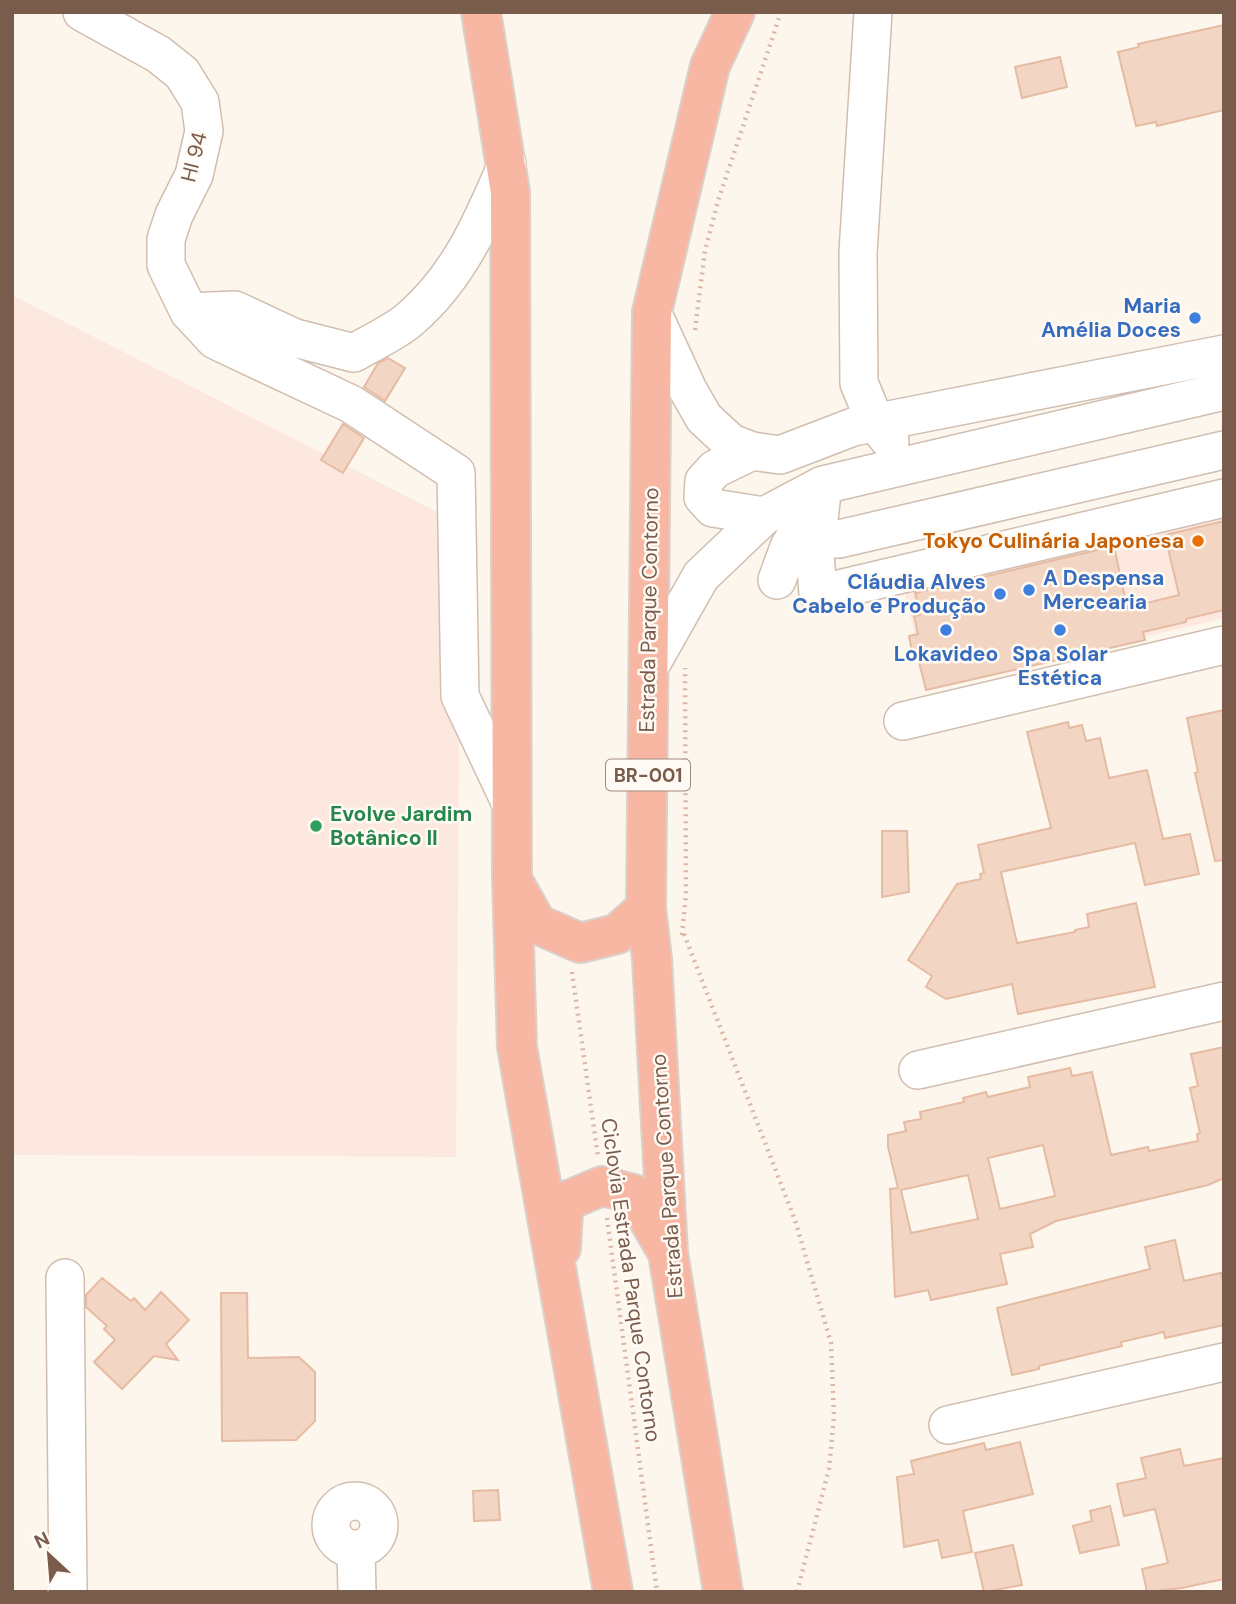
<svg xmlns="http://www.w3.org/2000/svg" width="1236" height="1604" font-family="'DM Sans',sans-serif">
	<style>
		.commercial { fill: #fde8e0 }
		.building { fill: #f3d5c3; stroke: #e6bba3; stroke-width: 2; fill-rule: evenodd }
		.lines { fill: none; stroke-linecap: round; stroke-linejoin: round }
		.minor-casing { stroke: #d1beb0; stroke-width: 40 }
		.highway-casing { stroke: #dad1cd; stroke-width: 42 }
		.path { stroke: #d9b8a5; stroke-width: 4.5; stroke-dasharray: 2 5; stroke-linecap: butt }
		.minor { stroke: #fff; stroke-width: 37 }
		.highway { stroke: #f7b7a3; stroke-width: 38 }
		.shop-dot { fill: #3f7fe0; stroke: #fffaf3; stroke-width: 2.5 }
		.food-dot { fill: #e8710a; stroke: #fffaf3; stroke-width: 2.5 }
		.leisure-dot { fill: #2e9e5b; stroke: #fffaf3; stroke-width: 2.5 }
		.labels { text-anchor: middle; stroke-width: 5; stroke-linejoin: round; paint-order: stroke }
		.shield { fill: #fffaf3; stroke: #a28b7f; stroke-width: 2 }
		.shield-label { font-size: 19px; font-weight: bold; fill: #7a5c4d }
		.street-label { font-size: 21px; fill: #7a5c4d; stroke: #fffaf3 }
		.shop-label { font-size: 21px; font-weight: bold; fill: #366cbe; stroke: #fffaf3; text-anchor: end }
		.food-label { font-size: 21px; font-weight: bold; fill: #c56008; stroke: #fffaf3; text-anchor: end }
		.leisure-label { font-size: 21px; font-weight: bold; fill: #27864d; stroke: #fffaf3; text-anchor: start }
	</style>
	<rect width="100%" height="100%" fill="#fdf6ec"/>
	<path class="commercial" d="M 12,295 L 461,524 L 456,1157 L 12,1155 Z
		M 1224,511 L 1224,618 L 928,689 L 903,585 Z"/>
	<path class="building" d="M 1224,25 L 1224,110 L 1157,126 L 1156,122 L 1136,126 L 1118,52 L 1139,47 L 1138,44 Z
		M 1060,57 L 1067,87 L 1022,98 L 1015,67 Z
		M 388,358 L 405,368 L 385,401 L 364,387 L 378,363 Z
		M 343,424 L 364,438 L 343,473 L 321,460 Z
		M 1224,521 L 1224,610 L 1186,619 L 1186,622 L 1143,632 L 1145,640 L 926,690 L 917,654 L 912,652 L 909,636 L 918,634 L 914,616 L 920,615 L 915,593 L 1114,546 L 1127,608 L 1179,595 L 1165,535 Z
		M 1224,710 L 1224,860 L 1215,861 L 1195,773 L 1198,772 L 1187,718 Z
		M 1068,722 L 1069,728 L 1082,725 L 1086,741 L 1100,738 L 1109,778 L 1147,770 L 1163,839 L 1190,834 L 1199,874 L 1145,885 L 1135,843 L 1001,872 L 1017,943 L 1075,932 L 1075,930 L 1089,927 L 1087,914 L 1136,903 L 1155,987 L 1018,1014 L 1012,984 L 946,999 L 926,987 L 932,976 L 908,960 L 957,884 L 981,879 L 980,874 L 984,873 L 978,845 L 1051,828 L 1027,732 Z
		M 882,831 L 907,831 L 909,892 L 882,897 Z
		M 1224,1047 L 1224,1178 L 1208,1185 L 1056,1221 L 1030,1234 L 1033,1247 L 1000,1254 L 1007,1284 L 931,1300 L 928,1290 L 895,1297 L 890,1189 L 898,1188 L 888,1147 L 888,1135 L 906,1131 L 904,1122 L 921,1119 L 920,1112 L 964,1102 L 963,1098 L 986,1092 L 988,1097 L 1030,1087 L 1028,1077 L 1070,1068 L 1072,1076 L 1092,1072 L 1111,1155 L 1148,1147 L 1149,1151 L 1198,1141 L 1197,1134 L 1200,1133 L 1190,1088 L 1198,1086 L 1191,1054 ZM 1043,1145 L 1055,1196 L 1000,1209 L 988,1158 ZM 968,1175 L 978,1219 L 911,1233 L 901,1190 Z
		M 1175,1240 L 1184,1281 L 1221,1273 L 1224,1285 L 1224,1325 L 1165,1338 L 1164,1332 L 1121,1342 L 1122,1346 L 1039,1366 L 1039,1369 L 1012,1375 L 997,1308 L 1150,1269 L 1145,1247 Z
		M 102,1278 L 131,1301 L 134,1298 L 145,1310 L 161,1292 L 189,1320 L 166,1344 L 178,1360 L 154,1356 L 122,1389 L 94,1362 L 115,1340 L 104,1329 L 107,1326 L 86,1307 L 86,1295 Z
		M 221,1293 L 247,1293 L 248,1358 L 299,1357 L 315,1372 L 315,1421 L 296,1440 L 222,1441 Z
		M 1020,1442 L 1033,1494 L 963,1511 L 972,1552 L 942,1558 L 938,1540 L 904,1547 L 897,1477 L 914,1474 L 911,1461 L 984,1443 L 986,1450 Z
		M 1180,1449 L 1184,1466 L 1224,1458 L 1224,1579 L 1182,1588 L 1147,1592 L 1142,1569 L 1168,1563 L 1155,1509 L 1124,1516 L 1117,1484 L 1146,1478 L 1141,1458 Z
		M 498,1490 L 500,1520 L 474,1521 L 473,1491 Z
		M 1110,1506 L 1119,1545 L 1080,1553 L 1073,1526 L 1092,1521 L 1090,1511 Z
		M 1013,1545 L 1022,1585 L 984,1592 L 975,1553 Z"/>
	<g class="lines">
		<defs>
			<path id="minor" d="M 82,12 L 158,54 L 182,73 L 200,102 L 204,131 L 194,175 L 174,215 L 166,239 L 166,265 L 189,312 L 215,340 L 351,404 L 456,473 L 460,696 L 512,806
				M 873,12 L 858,253 L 859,383 L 876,424 L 890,441
				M 189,312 L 235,310 L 295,338 L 354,353 C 372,342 394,333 410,319 C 459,277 482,222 507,164
				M 652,312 L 688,390 L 704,418 L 731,443 L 752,451 L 780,455 L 853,427 L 1224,354
				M 752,451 L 715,469 L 704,481 L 703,497 L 713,508 L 764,516
				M 823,485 L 815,553 L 818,594 L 1224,498
				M 816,539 L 839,539 L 1224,450
				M 777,580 L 789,547 L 801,527
				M 649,668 L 701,576 L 764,516 L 823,485 L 1224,391
				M 903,721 L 1224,645
				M 918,1070 L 1224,1001
				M 65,1278 L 68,1592
				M 948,1425 L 1224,1362
				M331 1525a24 24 0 1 1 48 0a24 24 0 1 1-48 0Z
				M 356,1549 L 357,1592"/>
			<path id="highway" d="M 481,12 L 510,192 L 512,878 L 517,1047 L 613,1592
				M 514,883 L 537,924 L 580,943 L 617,934 L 646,908
				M 561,1248 L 563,1211 L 569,1200 L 602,1186 L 634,1194 L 665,1248
				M 723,1592 L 668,1253 L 652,959 L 646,908 L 652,312 L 710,66 L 735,12"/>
		</defs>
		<use href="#minor" class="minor-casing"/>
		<use href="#highway" class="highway-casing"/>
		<path class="path" d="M 695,330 L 705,251 L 718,201 L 781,12
			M 684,934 L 795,1220 L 831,1343 L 834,1416 L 829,1469 L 797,1592
			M 682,935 L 686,894 L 685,668
			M 572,972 L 598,1157
			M 607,1218 L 657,1592"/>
		<use href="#minor" class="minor"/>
		<use href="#highway" class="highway"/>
	</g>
	<g class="shop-dot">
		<circle cx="1195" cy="318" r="7"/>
		<circle cx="1029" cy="590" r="7"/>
		<circle cx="1000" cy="594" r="7"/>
		<circle cx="946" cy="630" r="7"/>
		<circle cx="1060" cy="630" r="7"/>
	</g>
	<circle class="food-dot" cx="1198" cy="541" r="7"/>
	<circle class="leisure-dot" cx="316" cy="826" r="7"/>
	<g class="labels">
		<rect class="shield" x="606" y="759.5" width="84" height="31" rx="5"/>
		<g class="shield-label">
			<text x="648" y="782">BR-001</text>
		</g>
		<g class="street-label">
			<text transform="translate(194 157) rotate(-76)" y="7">HI 94</text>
			<text transform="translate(649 610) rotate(-89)" y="7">Estrada Parque Contorno</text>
			<text transform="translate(667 1176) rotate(-94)" y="7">Estrada Parque Contorno</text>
			<text transform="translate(631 1280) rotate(82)" y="7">Ciclovia Estrada Parque Contorno</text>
		</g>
		<g class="shop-label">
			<text x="1181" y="313">Maria<tspan x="1181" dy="24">Amélia Doces</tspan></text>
			<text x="1043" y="585" text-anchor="start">A Despensa<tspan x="1043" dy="24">Mercearia</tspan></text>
			<text x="986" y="589">Cláudia Alves<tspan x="986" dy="24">Cabelo e Produção</tspan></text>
			<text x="946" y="661" text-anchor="middle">Lokavideo</text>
			<text x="1060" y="661" text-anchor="middle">Spa Solar<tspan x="1060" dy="24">Estética</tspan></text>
		</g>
		<g class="food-label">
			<text x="1184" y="548">Tokyo Culinária Japonesa</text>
		</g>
		<g class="leisure-label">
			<text x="330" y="821">Evolve Jardim<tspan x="330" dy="24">Botânico II</tspan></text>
		</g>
	</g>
	<rect width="1236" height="1604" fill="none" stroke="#7a5c4d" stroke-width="28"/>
	<g transform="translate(49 1555) rotate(334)" stroke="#fffaf3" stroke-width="5" paint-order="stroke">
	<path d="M0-5L12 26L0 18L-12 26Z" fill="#7a5c4d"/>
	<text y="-10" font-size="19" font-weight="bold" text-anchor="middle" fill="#7a5c4d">N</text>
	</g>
</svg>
